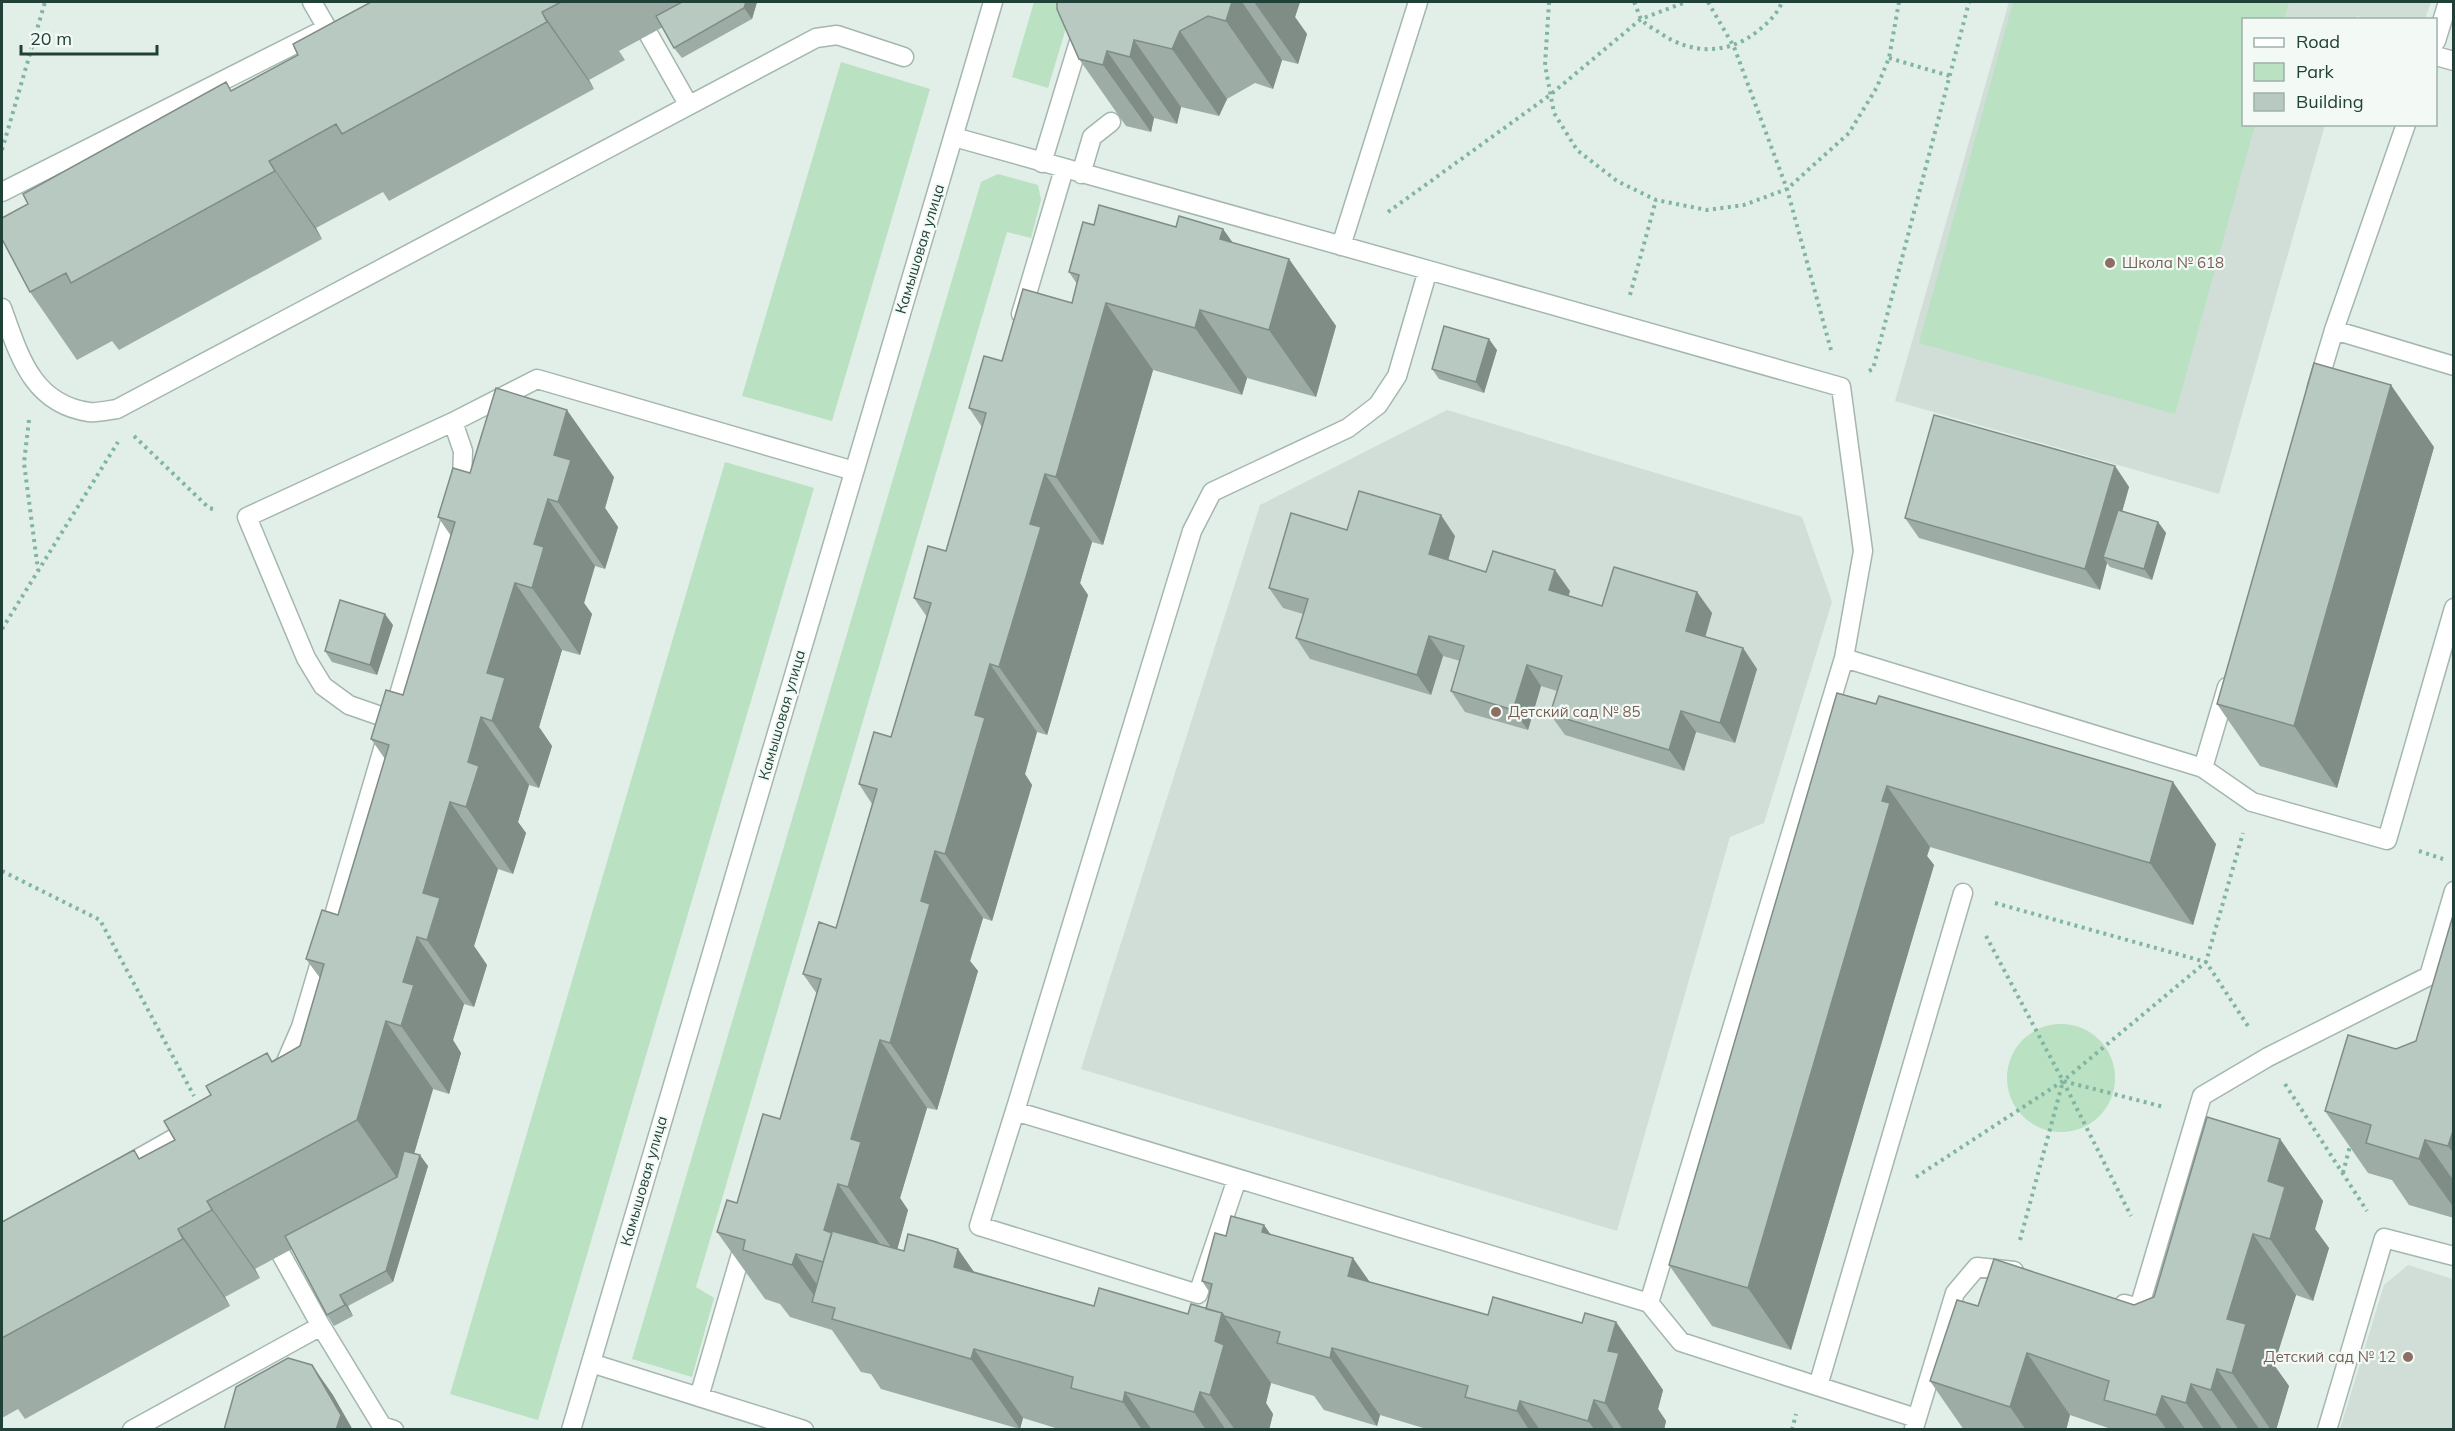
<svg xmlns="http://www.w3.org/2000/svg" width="2455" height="1431" font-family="Mulish,sans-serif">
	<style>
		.built { fill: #d0ded7 }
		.green { fill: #b9e1c2 }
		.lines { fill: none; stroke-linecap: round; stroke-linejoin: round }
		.service-casing { stroke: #a4b7af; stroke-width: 21 }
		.tertiary-casing { stroke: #a4b7af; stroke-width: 21 }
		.path { stroke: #7fb5a2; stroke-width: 4; stroke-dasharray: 3 4.5; stroke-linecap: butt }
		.service { stroke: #fff; stroke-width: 18 }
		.tertiary { stroke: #fff; stroke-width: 18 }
		.wall { fill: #9dada6 }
		.shaded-wall { fill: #808d87 }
		.building { fill: #b7c9c1; stroke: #808d87; stroke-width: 1.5 }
		.education-dot { fill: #8d6e63; stroke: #f3faf6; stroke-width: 2 }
		.labels { text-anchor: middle; stroke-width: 4.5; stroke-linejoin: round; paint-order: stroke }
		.street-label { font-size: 15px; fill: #204137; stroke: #f3faf6 }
		.education-label { font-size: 15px; fill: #785e54; stroke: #f3faf6; text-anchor: start }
	</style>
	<rect width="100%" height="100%" fill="#e2eee8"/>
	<path class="built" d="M 2009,2 L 2431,2 L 2425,19 L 2368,20 L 2357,16 L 2355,20 L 2244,20 L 2244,124 L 2325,125 L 2219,494 L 1895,401 Z
		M 1447,410 L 1802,517 L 1832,602 L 1764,823 L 1730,837 L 1617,1231 L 1081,1069 L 1260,505 Z
		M 2408,1265 L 2453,1279 L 2453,1429 L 2340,1429 L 2384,1285 Z"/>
	<path class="green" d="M 1034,2 L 1069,2 L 1072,8 L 1048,88 L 1012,77 Z
		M 2013,2 L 2289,2 L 2284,19 L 2244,20 L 2244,124 L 2255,125 L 2175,414 L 1919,343 Z
		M 841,62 L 930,89 L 832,421 L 742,396 Z
		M 998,174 L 1038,185 L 1041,200 L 1031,238 L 1007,232 L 696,1287 L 714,1298 L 692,1377 L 632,1359 L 981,182 Z
		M 725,462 L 814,488 L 538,1420 L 450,1394 Z
		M2007 1078a54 54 0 1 1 108 0a54 54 0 1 1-108 0Z"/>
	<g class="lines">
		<defs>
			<path id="service" d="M 649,35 L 688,104
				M 2436,41 L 2448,2
				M 2436,56 L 2454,61
				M 954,137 L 1428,270
				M 1042,163 L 1091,2
				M 1081,174 L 1092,137 L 1111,122
				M 2,192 L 327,28 L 312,2
				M 1341,246 L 1418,2
				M 2,308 C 19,355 32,404 89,412 C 98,413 109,410 117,409 L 816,38 L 837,35 L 904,57
				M 1021,314 L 1064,169
				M 2334,330 L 2454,366
				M 2317,387 L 2334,330 L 2406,124
				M 392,720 L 349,705 L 323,686 L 306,658 L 247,517 L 453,422 L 537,379 L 854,471
				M 2203,768 L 2227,687
				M 278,1070 L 285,1064 L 301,1027 L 462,481 L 463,451 L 453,422
				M 1015,1111 L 979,1226 L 1198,1294 L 1237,1179
				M 118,1170 L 194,1127
				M 281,1254 L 321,1326
				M 1649,1303 L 1844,658
				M 2124,1304 L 2139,1308 L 2202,1096 L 2268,1057 L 2429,976 L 2454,891
				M 591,1363 L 804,1430
				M 1818,1386 L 1963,893
				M 699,1397 L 745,1240
				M 1916,1418 L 1681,1342 L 1649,1303 L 1015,1111 L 1192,531 L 1212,492 L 1348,428 L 1378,405 L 1397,376 L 1428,270 L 1841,387 L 1863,551 L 1844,658 L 2203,768 L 2252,802 L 2387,840 L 2454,608
				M 1914,1428 L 1955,1293 L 1977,1267 L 2014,1271
				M 132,1430 L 321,1326 L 382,1426 L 394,1430
				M 2327,1430 L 2384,1238 L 2454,1256"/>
			<path id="tertiary" d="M 571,1430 L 993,2"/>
		</defs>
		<use href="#service" class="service-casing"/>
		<use href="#tertiary" class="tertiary-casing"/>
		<path class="path" d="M 1549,2 L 1545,65 L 1554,113 L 1577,150 L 1617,181 L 1656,200 L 1707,210 L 1744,205 L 1787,189 L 1849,133 L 1877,87 L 1889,58 L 1899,2
			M 1634,2 C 1637,7 1638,14 1641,19 C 1646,25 1654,29 1660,33 C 1692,55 1729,55 1759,30 C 1768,23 1778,13 1782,2
			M 1708,2 L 1734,47 L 1787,189 L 1831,350
			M 1889,58 L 1950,76
			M 2,150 L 45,2
			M 1388,212 L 1550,95 L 1641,19 L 1686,2
			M 1630,295 L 1656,200
			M 1869,371 L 1873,369 L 1969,2
			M 29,420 L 24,463 L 38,570
			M 134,436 L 209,508 L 217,510
			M 2,629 L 118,442
			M 2419,851 L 2443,859
			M 2,871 L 100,920 L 194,1096
			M 1995,903 L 2206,962 L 2243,833
			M 1986,936 L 2063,1081 L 2164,1107
			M 2285,1084 L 2367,1211
			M 2343,1173 L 2351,1142
			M 1916,1177 L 2063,1081 L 2206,962 L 2250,1029
			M 2020,1240 L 2063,1081 L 2131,1216
			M 1792,1430 L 1796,1414"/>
		<use href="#service" class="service"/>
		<use href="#tertiary" class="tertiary"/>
	</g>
	<path class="wall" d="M 371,2 L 757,2 L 752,19 L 682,58 L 674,48 L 663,27 L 619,51 L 625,60 L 589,80 L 594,89 L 389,201 L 383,192 L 316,228 L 322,239 L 119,350 L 112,341 L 77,360 L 30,292 L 232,91 L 298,55 Z
		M 1057,2 L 1300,2 L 1295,17 L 1307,34 L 1298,64 L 1282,60 L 1273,89 L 1255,83 L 1227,99 L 1219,116 L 1181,107 L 1177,124 L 1154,118 L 1151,132 L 1126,126 L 1079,59 Z
		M 1094,225 L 1176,227 L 1223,229 L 1233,243 L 1289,259 L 1336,326 L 1316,397 L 1247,378 L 1242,395 L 1153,370 L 1103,545 L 1092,542 L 1080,583 L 1088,595 L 1047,735 L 1037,732 L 1025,774 L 1032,785 L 992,921 L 983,918 L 970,961 L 978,971 L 937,1110 L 927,1108 L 900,1198 L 908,1210 L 897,1249 L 1094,1306 L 1188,1314 L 1206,1309 L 1210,1293 L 1202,1281 L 1226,1236 L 1264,1225 L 1270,1234 L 1370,1282 L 1488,1315 L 1582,1323 L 1616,1322 L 1663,1390 L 1658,1409 L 1666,1421 L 1664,1430 L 1430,1430 L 1380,1415 L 1377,1426 L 1324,1410 L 1314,1396 L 1271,1383 L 1266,1403 L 1273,1414 L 1269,1430 L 1062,1430 L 1023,1418 L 1020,1429 L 881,1389 L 871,1374 L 861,1372 L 832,1330 L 790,1317 L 780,1304 L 765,1299 L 717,1232 L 737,1203 L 780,1119 L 817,994 L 803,974 L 836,928 L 872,804 L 859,784 L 891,737 L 927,617 L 914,598 L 946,551 L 982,427 L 969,408 L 1002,361 L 1072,303 L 1077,284 L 1069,272 Z
		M 1497,350 L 1484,393 L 1439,379 L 1432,369 Z
		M 2434,447 L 2337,788 L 2260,766 L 2217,704 Z
		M 2115,466 L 2129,487 L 2122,512 L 2158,522 L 2166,533 L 2152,580 L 2110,567 L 2107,563 L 2100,590 L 1919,538 L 1905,518 Z
		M 470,473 L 614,477 L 605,508 L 618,527 L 605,569 L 595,566 L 584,603 L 592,614 L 580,655 L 562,650 L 539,727 L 552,746 L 539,788 L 529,785 L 518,822 L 526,833 L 513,874 L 498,869 L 474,946 L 487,965 L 474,1007 L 464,1004 L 453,1040 L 461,1053 L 449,1094 L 433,1089 L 414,1154 L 428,1166 L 393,1282 L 348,1306 L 353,1316 L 334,1326 L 327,1315 L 292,1249 L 255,1269 L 260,1278 L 225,1297 L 230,1306 L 25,1419 L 18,1409 L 2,1418 L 2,1222 L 134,1150 L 140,1159 L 175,1140 L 272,1061 L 300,1046 L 320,978 L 306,959 L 338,915 L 385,759 L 371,739 L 403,695 L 451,536 L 438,517 Z
		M 1347,530 L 1455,536 L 1448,560 L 1486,572 L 1570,591 L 1568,596 L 1602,606 L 1697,592 L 1712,613 L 1705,637 L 1743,648 L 1757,669 L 1735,743 L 1696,732 L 1684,771 L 1565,735 L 1550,714 L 1557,691 L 1541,686 L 1528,730 L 1465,712 L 1451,691 L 1460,661 L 1443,656 L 1431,695 L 1310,659 L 1296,638 L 1303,614 L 1283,608 L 1269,588 Z
		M 393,625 L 377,675 L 332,662 L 325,651 Z
		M 1876,704 L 2216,844 L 2193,925 L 1930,847 L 1927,856 L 1934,865 L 1791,1350 L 1712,1326 L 1669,1265 Z
		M 2454,912 L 2454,1218 L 2409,1205 L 2392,1180 L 2368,1173 L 2325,1111 L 2396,1049 L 2416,1041 Z
		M 2280,1139 L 2323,1201 L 2315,1229 L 2329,1248 L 2313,1301 L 2296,1295 L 2274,1365 L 2289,1386 L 2276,1430 L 2114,1430 L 2070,1415 L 2066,1430 L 1964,1430 L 1930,1381 L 1978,1306 L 2134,1305 L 2154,1297 Z"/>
	<path class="shaded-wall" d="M 746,2 L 757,2 L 752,19 L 744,8 Z
		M 1232,2 L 1242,2 L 1282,60 L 1273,89 L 1226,21 Z
		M 1254,2 L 1300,2 L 1295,17 L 1307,34 L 1298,64 Z
		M 542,12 L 589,80 L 594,89 L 547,22 Z
		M 1180,31 L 1227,99 L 1219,116 L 1172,49 Z
		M 1134,40 L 1181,107 L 1177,124 L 1130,57 Z
		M 1107,51 L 1154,118 L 1151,132 L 1103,65 Z
		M 269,161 L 316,228 L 322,239 L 275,171 Z
		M 1223,229 L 1270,296 L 1220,239 Z
		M 1289,259 L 1336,326 L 1316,397 L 1269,330 Z
		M 1106,303 L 1153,370 L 1103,545 L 1056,477 Z
		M 1200,310 L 1247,378 L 1242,395 L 1195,328 Z
		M 1489,339 L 1497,350 L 1484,393 L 1476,382 Z
		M 2391,385 L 2434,447 L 2337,788 L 2294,726 Z
		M 567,410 L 614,477 L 605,508 L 618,527 L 605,569 L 558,502 L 554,455 Z
		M 2115,466 L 2129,487 L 2109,558 L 2103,557 L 2107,563 L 2100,590 L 2085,569 Z
		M 1045,474 L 1092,542 L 1080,583 L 1088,595 L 1047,735 L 999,667 L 1030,524 Z
		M 548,499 L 595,566 L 584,603 L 592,614 L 580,655 L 532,588 L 534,544 Z
		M 1441,515 L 1455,536 L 1444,575 L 1429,554 Z
		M 2158,522 L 2166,533 L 2152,580 L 2144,569 Z
		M 1555,570 L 1570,591 L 1564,611 L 1549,590 Z
		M 515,583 L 562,650 L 539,727 L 552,746 L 539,788 L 492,721 L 487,673 Z
		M 1697,592 L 1712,613 L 1701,652 L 1686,631 Z
		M 385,614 L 393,625 L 377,675 L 370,665 Z
		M 1429,636 L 1443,656 L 1431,695 L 1417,675 Z
		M 1743,648 L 1757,669 L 1735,743 L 1720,723 Z
		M 990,664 L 1037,732 L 1025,774 L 1032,785 L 992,921 L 945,854 L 975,715 Z
		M 1527,665 L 1541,686 L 1528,730 L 1513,710 Z
		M 1681,711 L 1696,732 L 1684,771 L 1669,750 Z
		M 481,717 L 529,785 L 518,822 L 526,833 L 513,874 L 466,807 L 468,762 Z
		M 2173,782 L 2216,844 L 2193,925 L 2150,863 Z
		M 1887,786 L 1930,847 L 1927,856 L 1934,865 L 1791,1350 L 1748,1288 L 1882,801 Z
		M 450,802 L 498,869 L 474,946 L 487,965 L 474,1007 L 427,940 L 423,893 Z
		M 935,851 L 983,918 L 970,961 L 978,971 L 937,1110 L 890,1043 L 921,901 Z
		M 417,937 L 464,1004 L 453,1040 L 461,1053 L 449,1094 L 401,1026 L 403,982 Z
		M 386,1021 L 433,1089 L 404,1188 L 357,1120 Z
		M 880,1040 L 927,1108 L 900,1198 L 908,1210 L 896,1254 L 848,1187 L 851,1139 Z
		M 2454,1128 L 2454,1154 L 2448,1146 Z
		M 2280,1139 L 2323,1201 L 2315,1229 L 2329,1248 L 2313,1301 L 2270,1239 L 2268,1181 Z
		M 2425,1140 L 2454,1181 L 2454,1208 L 2419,1159 Z
		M 420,1155 L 428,1166 L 393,1282 L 386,1271 Z
		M 838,1184 L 885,1251 L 824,1230 Z
		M 207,1201 L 255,1269 L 260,1278 L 212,1210 Z
		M 1264,1225 L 1311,1293 L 1262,1232 Z
		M 178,1229 L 225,1297 L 230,1306 L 183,1239 Z
		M 2253,1234 L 2296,1295 L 2274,1365 L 2289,1386 L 2276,1430 L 2271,1430 L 2232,1373 L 2227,1319 Z
		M 958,1249 L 1007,1319 L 954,1267 Z
		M 796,1254 L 833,1308 L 820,1304 L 792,1265 Z
		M 1353,1258 L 1400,1325 L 1348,1276 Z
		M 340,1295 L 348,1306 L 353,1316 L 345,1305 Z
		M 1222,1313 L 1271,1383 L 1266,1403 L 1273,1414 L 1269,1430 L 1235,1430 L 1210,1395 L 1215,1341 Z
		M 1616,1322 L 1663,1390 L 1658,1409 L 1666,1421 L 1664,1430 L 1623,1430 L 1605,1403 L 1608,1351 Z
		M 1332,1348 L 1380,1415 L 1377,1426 L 1330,1358 Z
		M 974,1349 L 1023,1418 L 1020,1429 L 971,1359 Z
		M 2027,1353 L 2070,1415 L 2066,1430 L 2026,1430 L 2010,1407 Z
		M 312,1365 L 333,1395 L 353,1430 L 336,1430 Z
		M 2217,1369 L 2260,1430 L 2239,1430 L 2211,1390 Z
		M 2191,1384 L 2223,1430 L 2205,1430 L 2186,1403 Z
		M 1125,1392 L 1152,1430 L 1142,1430 L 1123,1402 Z
		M 1200,1392 L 1226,1430 L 1206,1430 L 1194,1412 Z
		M 2162,1396 L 2186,1430 L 2167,1430 L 2156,1415 Z
		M 1594,1400 L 1615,1430 L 1595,1430 L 1588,1421 Z
		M 1520,1401 L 1540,1430 L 1529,1430 L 1517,1411 Z"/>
	<path class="building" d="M 371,2 L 561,2 L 542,12 L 547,22 L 342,134 L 336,124 L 269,161 L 275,171 L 71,283 L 66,273 L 30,292 L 2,239 L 2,218 L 28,204 L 23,194 L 226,82 L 231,91 L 298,55 L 293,44 Z
		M 682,2 L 746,2 L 744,8 L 674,48 L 656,16 Z
		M 1057,2 L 1232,2 L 1226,21 L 1208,16 L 1180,31 L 1172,49 L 1134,40 L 1130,57 L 1107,51 L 1103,65 L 1079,59 L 1057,9 Z
		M 1099,205 L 1176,227 L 1179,216 L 1223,229 L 1220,239 L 1289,259 L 1269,330 L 1200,310 L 1195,328 L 1106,303 L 1056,477 L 1045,474 L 1030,524 L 1041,527 L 999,667 L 990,664 L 975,715 L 985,718 L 945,854 L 935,851 L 921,901 L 930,904 L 890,1043 L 880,1040 L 851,1139 L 861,1142 L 848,1187 L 838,1184 L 824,1230 L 832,1233 L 823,1262 L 796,1254 L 792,1265 L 743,1250 L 745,1240 L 717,1232 L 727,1200 L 737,1203 L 763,1114 L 780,1119 L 821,979 L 803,974 L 819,922 L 836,928 L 877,789 L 859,784 L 874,732 L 891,737 L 931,603 L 914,598 L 928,546 L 946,551 L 986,413 L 969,408 L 984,356 L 1002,361 L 1023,289 L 1072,303 L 1079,275 L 1069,272 L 1083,222 L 1094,225 Z
		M 1444,326 L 1489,339 L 1476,382 L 1432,369 Z
		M 2314,363 L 2391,385 L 2294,726 L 2217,704 Z
		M 496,388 L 567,410 L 554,455 L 571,460 L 558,502 L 548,499 L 534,544 L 544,547 L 532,588 L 515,583 L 487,673 L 505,678 L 492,721 L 481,717 L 468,762 L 479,766 L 466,807 L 450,802 L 423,893 L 440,898 L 427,940 L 417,937 L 403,982 L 414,985 L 401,1026 L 386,1021 L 357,1120 L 207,1201 L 212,1210 L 178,1229 L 183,1239 L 2,1338 L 2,1222 L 134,1150 L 139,1159 L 175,1140 L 164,1121 L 211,1095 L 206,1086 L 267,1053 L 272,1062 L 300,1046 L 324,964 L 306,959 L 322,910 L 338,915 L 389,745 L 371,739 L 386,690 L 403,695 L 455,522 L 438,517 L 453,468 L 470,473 Z
		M 1934,415 L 2115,466 L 2085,569 L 1905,518 Z
		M 1359,491 L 1441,515 L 1429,554 L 1486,572 L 1493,551 L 1555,570 L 1549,590 L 1602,606 L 1614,567 L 1697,592 L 1686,631 L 1743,648 L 1720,723 L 1681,711 L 1669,750 L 1550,714 L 1562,676 L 1527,665 L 1513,710 L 1451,691 L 1464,646 L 1429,636 L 1417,675 L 1296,638 L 1308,599 L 1269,588 L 1291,513 L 1347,530 Z
		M 2118,510 L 2158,522 L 2144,569 L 2103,557 Z
		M 340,600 L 385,614 L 370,665 L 325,651 Z
		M 1837,693 L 1876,704 L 1879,696 L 2173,782 L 2150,863 L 1887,786 L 1882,801 L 1890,803 L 1748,1288 L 1669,1265 Z
		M 2454,912 L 2454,1128 L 2448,1146 L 2425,1140 L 2419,1159 L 2366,1143 L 2371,1125 L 2325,1111 L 2348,1035 L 2396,1049 L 2416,1041 Z
		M 2207,1117 L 2280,1139 L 2268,1181 L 2285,1187 L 2270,1239 L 2253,1234 L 2227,1319 L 2246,1324 L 2232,1373 L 2217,1369 L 2211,1390 L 2191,1384 L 2186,1403 L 2162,1396 L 2156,1415 L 2104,1400 L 2109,1381 L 2027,1353 L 2010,1407 L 1930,1381 L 1957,1300 L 1978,1306 L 1994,1259 L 2134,1305 L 2154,1297 Z
		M 404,1151 L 420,1155 L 386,1271 L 340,1295 L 345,1305 L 327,1315 L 285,1236 L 397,1177 Z
		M 1231,1216 L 1264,1225 L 1262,1232 L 1353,1258 L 1348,1276 L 1488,1315 L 1493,1297 L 1582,1323 L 1585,1313 L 1616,1322 L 1608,1351 L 1619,1353 L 1605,1403 L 1594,1400 L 1588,1421 L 1520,1401 L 1517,1411 L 1465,1397 L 1468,1386 L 1332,1348 L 1330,1358 L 1277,1343 L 1280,1332 L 1224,1316 L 1222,1313 L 1206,1309 L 1212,1284 L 1202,1281 L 1215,1233 L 1226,1236 Z
		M 832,1231 L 904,1251 L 908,1234 L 933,1241 L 958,1249 L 954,1267 L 1094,1306 L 1099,1288 L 1188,1314 L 1191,1304 L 1222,1313 L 1215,1341 L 1224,1345 L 1210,1395 L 1200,1392 L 1194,1412 L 1125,1392 L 1123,1402 L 1071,1388 L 1073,1377 L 974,1349 L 971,1359 L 832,1319 L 835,1308 L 812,1302 Z
		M 288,1358 L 312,1365 L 341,1415 L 336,1430 L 224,1430 L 236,1387 Z"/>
	<g class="education-dot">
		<circle cx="2110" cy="263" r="6"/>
		<circle cx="1496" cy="712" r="6"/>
		<circle cx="2408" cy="1357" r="6"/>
	</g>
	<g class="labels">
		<g class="street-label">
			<text transform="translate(920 249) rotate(-73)" y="5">Камышовая улица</text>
			<text transform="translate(782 715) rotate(-74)" y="5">Камышовая улица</text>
			<text transform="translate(644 1181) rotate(-74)" y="5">Камышовая улица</text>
		</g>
		<g class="education-label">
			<text x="2122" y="268">Школа № 618</text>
			<text x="1508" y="717">Детский сад № 85</text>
			<text x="2396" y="1362" text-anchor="end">Детский сад № 12</text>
		</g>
	</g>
	<rect width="2455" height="1431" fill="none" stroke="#204137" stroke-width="6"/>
	<rect x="2242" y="18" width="195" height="108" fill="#f3faf6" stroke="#9fb0aa" stroke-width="1.5"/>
	<rect x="2254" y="38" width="30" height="9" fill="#ffffff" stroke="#9fb0aa" stroke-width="1.5"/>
	<text x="2296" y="48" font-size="18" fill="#204137">Road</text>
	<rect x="2254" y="63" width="30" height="18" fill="#b9e1c2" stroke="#9fb0aa" stroke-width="1.5"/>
	<text x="2296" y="78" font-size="18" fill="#204137">Park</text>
	<rect x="2254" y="93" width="30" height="18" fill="#b7c9c1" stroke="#9fb0aa" stroke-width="1.5"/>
	<text x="2296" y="108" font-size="18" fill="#204137">Building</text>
	<path d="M21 45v9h136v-9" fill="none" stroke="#204137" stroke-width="3"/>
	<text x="30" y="45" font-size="18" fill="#204137" stroke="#f3faf6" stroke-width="4.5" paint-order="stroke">20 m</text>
</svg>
